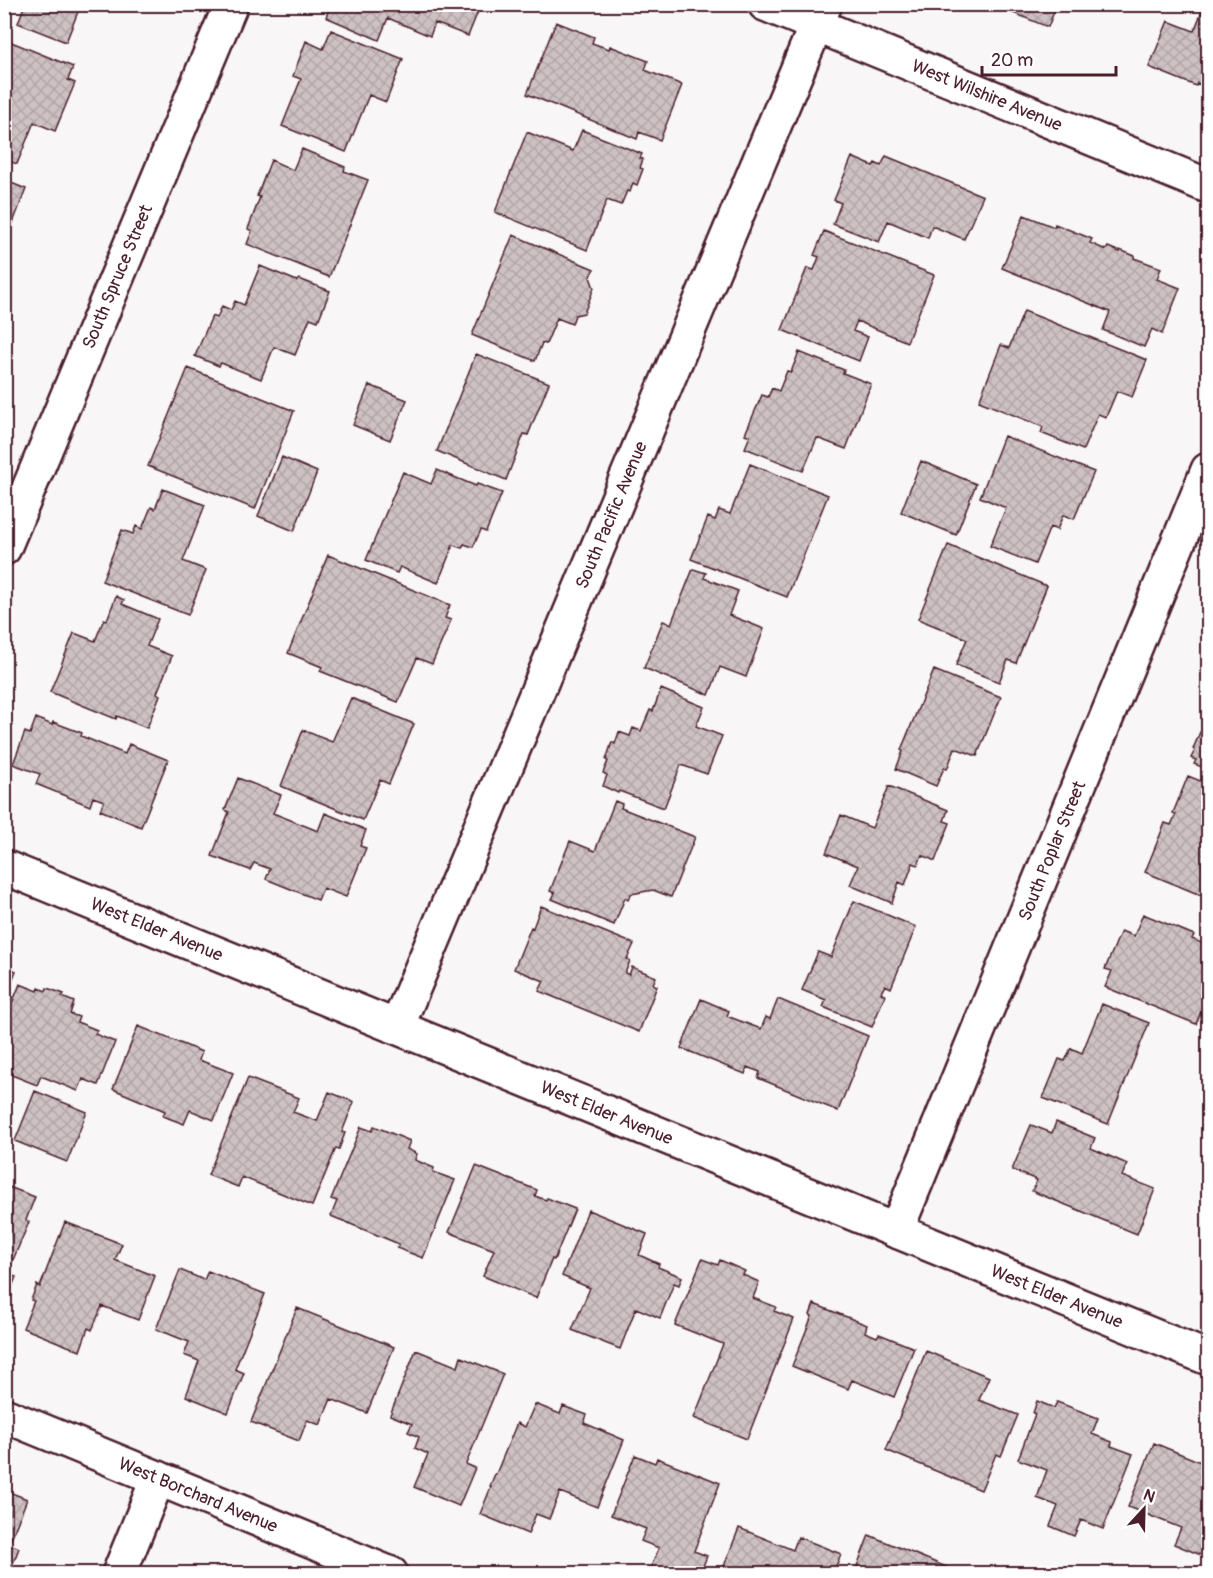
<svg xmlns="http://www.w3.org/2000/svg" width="1213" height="1578" font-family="Pangolin,sans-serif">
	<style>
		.building { fill: url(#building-cross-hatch); stroke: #4a1f2b; stroke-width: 1.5 }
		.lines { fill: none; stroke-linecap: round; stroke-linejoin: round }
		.street-casing { stroke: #4a1f2b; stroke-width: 38 }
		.street { stroke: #fff; stroke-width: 33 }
		.labels { text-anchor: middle; stroke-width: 5; stroke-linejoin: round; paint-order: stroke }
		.street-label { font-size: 18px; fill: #4a1f2b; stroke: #fff }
	</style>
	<defs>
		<pattern id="building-cross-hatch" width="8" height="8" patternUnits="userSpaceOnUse" patternTransform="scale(1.5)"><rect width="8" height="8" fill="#cdc1c4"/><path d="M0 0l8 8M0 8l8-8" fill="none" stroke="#b2a5a9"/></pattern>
	</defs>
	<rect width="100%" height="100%" fill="#f8f6f7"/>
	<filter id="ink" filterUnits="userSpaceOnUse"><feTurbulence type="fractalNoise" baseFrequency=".0167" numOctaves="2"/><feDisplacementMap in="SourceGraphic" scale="12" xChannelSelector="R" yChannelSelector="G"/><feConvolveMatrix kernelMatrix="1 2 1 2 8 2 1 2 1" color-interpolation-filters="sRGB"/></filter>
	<g filter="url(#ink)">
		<path class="building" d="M 25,4 L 81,4 L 66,42 L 18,23 Z
			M 331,4 L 481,4 L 468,36 L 435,23 L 430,36 L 388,18 L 379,40 L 326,17 Z
			M 1008,4 L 1057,4 L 1048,27 L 1006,10 Z
			M 1205,4 L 1208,4 L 1208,88 L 1197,83 L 1196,86 L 1149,67 L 1168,21 L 1194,31 Z
			M 556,22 L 594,37 L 592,43 L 609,49 L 610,46 L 648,61 L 645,70 L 682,85 L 660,140 L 639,132 L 637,139 L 527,94 Z
			M 331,30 L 403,59 L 386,102 L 369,95 L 346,152 L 282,126 L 301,79 L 293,76 L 306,41 L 323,49 Z
			M 4,39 L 73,67 L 68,80 L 75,83 L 55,131 L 34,122 L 17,164 L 4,159 Z
			M 582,130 L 642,154 L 640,158 L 643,159 L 640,168 L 643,169 L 637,185 L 633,183 L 630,192 L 627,191 L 621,205 L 607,200 L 587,250 L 495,212 L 527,132 L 573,151 Z
			M 302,149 L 345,167 L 344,171 L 368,180 L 329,277 L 247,244 L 252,231 L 248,229 L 260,197 L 257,196 L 271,160 L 293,170 Z
			M 886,156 L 983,196 L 964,239 L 932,226 L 928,238 L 888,221 L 879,242 L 833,224 L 841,203 L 834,200 L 852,157 L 873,166 L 875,163 L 881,166 Z
			M 4,180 L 26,189 L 6,241 L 4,241 Z
			M 1024,215 L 1054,227 L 1055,224 L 1092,239 L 1090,243 L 1106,250 L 1108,247 L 1120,252 L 1120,250 L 1135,256 L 1134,258 L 1161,268 L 1157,279 L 1180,288 L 1162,334 L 1152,329 L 1144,347 L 1103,330 L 1110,312 L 1002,268 Z
			M 824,231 L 934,275 L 907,342 L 857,321 L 853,331 L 868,337 L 859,361 L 782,330 L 807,268 L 814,270 L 819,257 L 814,255 Z
			M 513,235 L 594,269 L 590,277 L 594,288 L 584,313 L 575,315 L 572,324 L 557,318 L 546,344 L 542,343 L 535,361 L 472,335 Z
			M 260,266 L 297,281 L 299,279 L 330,291 L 318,321 L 310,318 L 295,355 L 274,347 L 261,379 L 221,363 L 219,366 L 195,356 L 212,316 L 217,318 L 222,306 L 231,310 L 235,301 L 244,305 Z
			M 1024,311 L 1147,360 L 1132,397 L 1117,391 L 1106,417 L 1098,414 L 1083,450 L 1041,433 L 1043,427 L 979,401 L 1001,345 L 1009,348 Z
			M 799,352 L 844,370 L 843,373 L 871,384 L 846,449 L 817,438 L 803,471 L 745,448 L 750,436 L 745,434 L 762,395 L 768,397 L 772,388 L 779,391 L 787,371 L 791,372 Z
			M 476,354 L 549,383 L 528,435 L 524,434 L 506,480 L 437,451 Z
			M 188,368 L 294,411 L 255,509 L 148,466 Z
			M 369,385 L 407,400 L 390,440 L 353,425 Z
			M 1004,436 L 1094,472 L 1074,519 L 1063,515 L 1057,530 L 1050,527 L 1035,564 L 990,546 L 1006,508 L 980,497 Z
			M 282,457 L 317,472 L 294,531 L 258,516 Z
			M 921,461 L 976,484 L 956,535 L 901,512 Z
			M 750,464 L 828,495 L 787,597 L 691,559 L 708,517 L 715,520 L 719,510 L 730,514 Z
			M 437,470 L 476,486 L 477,484 L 502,493 L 486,532 L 481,530 L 473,547 L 464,544 L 462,548 L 453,545 L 438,583 L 400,567 L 397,573 L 366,560 L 403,472 L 431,484 Z
			M 163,489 L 205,505 L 183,561 L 206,570 L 188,615 L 102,581 L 122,530 L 133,534 L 136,526 L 142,529 L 151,507 L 155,509 Z
			M 948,545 L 1047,586 L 1016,663 L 1008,660 L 999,682 L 956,665 L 967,639 L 918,619 Z
			M 328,555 L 450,605 L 445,618 L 451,620 L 432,664 L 417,658 L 398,702 L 320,671 L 322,667 L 288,653 Z
			M 693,569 L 706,573 L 704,578 L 738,591 L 729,615 L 764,629 L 746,677 L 720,667 L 709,695 L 644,668 L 663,621 L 671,624 Z
			M 116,596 L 124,600 L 122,604 L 158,619 L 147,646 L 172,656 L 157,693 L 160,695 L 147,728 L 117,716 L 116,719 L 50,692 L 74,633 L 95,641 L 104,619 L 107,620 Z
			M 934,670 L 1001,697 L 977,756 L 955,748 L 947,769 L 944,768 L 936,786 L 896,769 L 903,751 L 901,750 Z
			M 661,689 L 704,707 L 696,726 L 722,736 L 707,774 L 681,765 L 664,808 L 619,791 L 618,793 L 603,786 L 607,775 L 603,773 L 608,761 L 606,760 L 612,742 L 615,744 L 619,732 L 630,736 L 633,728 L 641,731 L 650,710 L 653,711 Z
			M 351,698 L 414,724 L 389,784 L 380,780 L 363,820 L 281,786 L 303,730 L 332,742 Z
			M 36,718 L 52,725 L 53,722 L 82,733 L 81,736 L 125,754 L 129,744 L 168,760 L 141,827 L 100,810 L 104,801 L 93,797 L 90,806 L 36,784 L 40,774 L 13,764 L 25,732 L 30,734 Z
			M 1205,725 L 1208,727 L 1208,769 L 1194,764 L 1196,760 L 1191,758 L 1195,750 L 1193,749 L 1200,732 L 1202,732 Z
			M 1188,776 L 1208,784 L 1208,889 L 1205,897 L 1145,872 L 1165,823 L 1171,825 L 1176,814 L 1173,813 Z
			M 238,778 L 281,795 L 273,813 L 318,831 L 325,813 L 366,830 L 360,846 L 366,848 L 346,897 L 323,888 L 318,900 L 266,879 L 270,869 L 254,863 L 250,870 L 212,856 L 229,812 L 225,810 Z
			M 889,786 L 948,810 L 944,821 L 950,823 L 935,861 L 922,855 L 918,865 L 913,863 L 905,885 L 899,882 L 892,903 L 850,885 L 858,866 L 826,853 L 841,815 L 872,828 Z
			M 615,801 L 622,804 L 621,808 L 695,837 L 671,897 L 653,890 L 631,894 L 628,900 L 625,898 L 614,925 L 552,899 L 555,893 L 550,891 L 570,841 L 595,851 Z
			M 854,901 L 916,927 L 891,988 L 885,985 L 881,993 L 885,995 L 872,1027 L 823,1007 L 826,1000 L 802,990 L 818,952 L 831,957 Z
			M 541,906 L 634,944 L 627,959 L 630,961 L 625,973 L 629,975 L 632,967 L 656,977 L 653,984 L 657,986 L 639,1032 L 539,991 L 544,981 L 514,969 L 531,927 L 533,928 Z
			M 1143,914 L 1194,935 L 1192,939 L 1208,946 L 1208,994 L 1196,1024 L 1105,987 L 1112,971 L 1105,969 L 1121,931 L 1134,936 Z
			M 4,966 L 16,971 L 4,1000 Z
			M 20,984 L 38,991 L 39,988 L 46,991 L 47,988 L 64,994 L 62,997 L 74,1002 L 70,1014 L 79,1017 L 77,1022 L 97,1030 L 95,1034 L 115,1042 L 98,1085 L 83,1079 L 78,1091 L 41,1076 L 37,1085 L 4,1072 L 4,1064 L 10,1051 L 4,1049 L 4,1023 Z
			M 701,999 L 729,1011 L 727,1016 L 761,1029 L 766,1017 L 770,1019 L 778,999 L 868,1036 L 838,1111 L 758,1078 L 760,1072 L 747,1067 L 745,1074 L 681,1048 Z
			M 1102,1004 L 1149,1023 L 1108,1124 L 1043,1098 L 1059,1059 L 1065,1061 L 1071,1048 L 1082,1053 Z
			M 138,1026 L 202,1052 L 199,1060 L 233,1073 L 214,1120 L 190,1110 L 184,1124 L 163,1116 L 165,1111 L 113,1089 Z
			M 248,1078 L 299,1098 L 293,1112 L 317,1121 L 329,1092 L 354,1102 L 342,1132 L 345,1133 L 339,1149 L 336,1148 L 312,1206 L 242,1177 L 238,1187 L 208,1175 Z
			M 35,1091 L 87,1112 L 67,1162 L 15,1141 Z
			M 1056,1122 L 1095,1138 L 1091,1148 L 1127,1164 L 1122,1176 L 1155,1189 L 1137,1234 L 1032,1191 L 1037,1180 L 1012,1170 L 1031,1125 L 1052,1133 Z
			M 374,1126 L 410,1141 L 407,1149 L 417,1154 L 415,1160 L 434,1168 L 433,1172 L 455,1180 L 423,1258 L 397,1248 L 399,1244 L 331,1216 L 337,1201 L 331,1199 L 361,1127 L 372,1131 Z
			M 476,1166 L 537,1190 L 535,1196 L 546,1200 L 547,1198 L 575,1209 L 554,1260 L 552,1259 L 536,1298 L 483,1276 L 494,1250 L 449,1232 Z
			M 4,1185 L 35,1197 L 26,1220 L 29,1222 L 7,1274 L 16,1277 L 4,1306 Z
			M 588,1210 L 647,1234 L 639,1255 L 659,1264 L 658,1267 L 682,1277 L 679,1285 L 674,1283 L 660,1318 L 636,1308 L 620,1349 L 572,1330 L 590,1288 L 562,1276 Z
			M 65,1222 L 122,1244 L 115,1260 L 155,1276 L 138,1320 L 102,1306 L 92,1330 L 88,1328 L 80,1351 L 23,1328 L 34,1301 L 31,1300 L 37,1285 L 40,1287 Z
			M 702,1259 L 718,1265 L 720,1260 L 745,1271 L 743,1275 L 759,1282 L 753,1298 L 776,1307 L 774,1311 L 794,1319 L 747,1439 L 694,1418 L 723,1344 L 675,1325 Z
			M 180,1270 L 204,1280 L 208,1271 L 265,1294 L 235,1369 L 244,1373 L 228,1413 L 186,1396 L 199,1361 L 184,1355 L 189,1342 L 156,1329 Z
			M 814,1304 L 867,1325 L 865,1332 L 877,1337 L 879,1334 L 914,1348 L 894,1397 L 852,1380 L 848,1389 L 792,1366 L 812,1316 L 810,1315 Z
			M 297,1308 L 394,1347 L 367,1413 L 331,1399 L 320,1425 L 307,1420 L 299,1441 L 251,1422 Z
			M 416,1350 L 458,1367 L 461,1357 L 503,1374 L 466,1464 L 475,1468 L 459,1506 L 414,1487 L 428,1454 L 415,1448 L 419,1437 L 408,1432 L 412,1424 L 390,1415 Z
			M 926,1351 L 989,1377 L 979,1400 L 1018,1415 L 1001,1456 L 996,1454 L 981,1490 L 886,1450 Z
			M 1037,1401 L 1054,1408 L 1057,1402 L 1098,1418 L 1092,1434 L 1112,1442 L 1111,1446 L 1133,1454 L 1103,1529 L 1081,1520 L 1074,1536 L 1050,1526 L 1058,1506 L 1037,1498 L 1047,1470 L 1018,1459 L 1035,1414 L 1033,1413 Z
			M 535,1404 L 560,1414 L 563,1406 L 587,1415 L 584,1423 L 624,1440 L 597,1507 L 560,1492 L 549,1519 L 536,1514 L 528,1534 L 480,1514 L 491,1487 L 490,1486 L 495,1474 L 496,1474 L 517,1423 L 525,1427 Z
			M 1154,1443 L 1208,1465 L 1208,1558 L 1174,1544 L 1181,1528 L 1128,1507 Z
			M 635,1455 L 655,1463 L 657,1458 L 720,1483 L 694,1551 L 707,1556 L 700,1574 L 648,1574 L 659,1548 L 641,1541 L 646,1529 L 611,1515 Z
			M 4,1490 L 27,1499 L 9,1544 L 19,1548 L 9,1574 L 4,1574 Z
			M 739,1528 L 793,1550 L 798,1537 L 841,1554 L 833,1574 L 721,1574 Z
			M 869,1535 L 963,1574 L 854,1574 Z"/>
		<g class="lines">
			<defs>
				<g id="street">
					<path id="s1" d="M 765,4 L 1208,186"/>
					<path id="s2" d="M 4,548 L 231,4"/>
					<path id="s3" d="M 4,867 L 1208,1358"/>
					<path id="s4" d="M 397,1027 L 825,4"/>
					<path id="s5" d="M 896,1231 L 1208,470"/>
					<path id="s6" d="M 4,1415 L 391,1574"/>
					<path d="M 119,1574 L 158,1478"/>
				</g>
			</defs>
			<use href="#street" class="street-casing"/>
			<use href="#street" class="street"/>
		</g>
	</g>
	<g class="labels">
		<g class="street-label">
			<text dy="6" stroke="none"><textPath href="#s1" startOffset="240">West Wilshire Avenue</textPath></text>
			<text dy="6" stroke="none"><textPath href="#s2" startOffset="294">South Spruce Street</textPath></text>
			<text dy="6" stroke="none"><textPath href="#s4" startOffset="555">South Pacific Avenue</textPath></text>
			<text dy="6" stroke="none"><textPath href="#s5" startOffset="411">South Poplar Street</textPath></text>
			<text dy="6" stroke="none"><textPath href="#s3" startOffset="165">West Elder Avenue</textPath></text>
			<text dy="6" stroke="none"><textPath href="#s3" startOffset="651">West Elder Avenue</textPath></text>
			<text dy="6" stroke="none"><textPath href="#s3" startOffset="1137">West Elder Avenue</textPath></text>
			<text dy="6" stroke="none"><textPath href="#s6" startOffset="210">West Borchard Avenue</textPath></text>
		</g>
	</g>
	<rect width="1213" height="1578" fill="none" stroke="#fff" stroke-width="24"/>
	<rect x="12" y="12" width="1189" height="1554" fill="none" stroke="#4a1f2b" stroke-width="2" filter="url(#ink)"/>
	<g transform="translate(1144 1509) rotate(22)" stroke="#ffffff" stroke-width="4.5" paint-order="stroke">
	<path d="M0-4.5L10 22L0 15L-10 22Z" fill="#4a1f2b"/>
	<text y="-9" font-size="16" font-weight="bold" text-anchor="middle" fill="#4a1f2b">N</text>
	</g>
	<path d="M982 66v9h134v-9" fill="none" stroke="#4a1f2b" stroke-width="3"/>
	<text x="991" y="66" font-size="18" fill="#4a1f2b" stroke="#ffffff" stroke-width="4.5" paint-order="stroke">20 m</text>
</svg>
